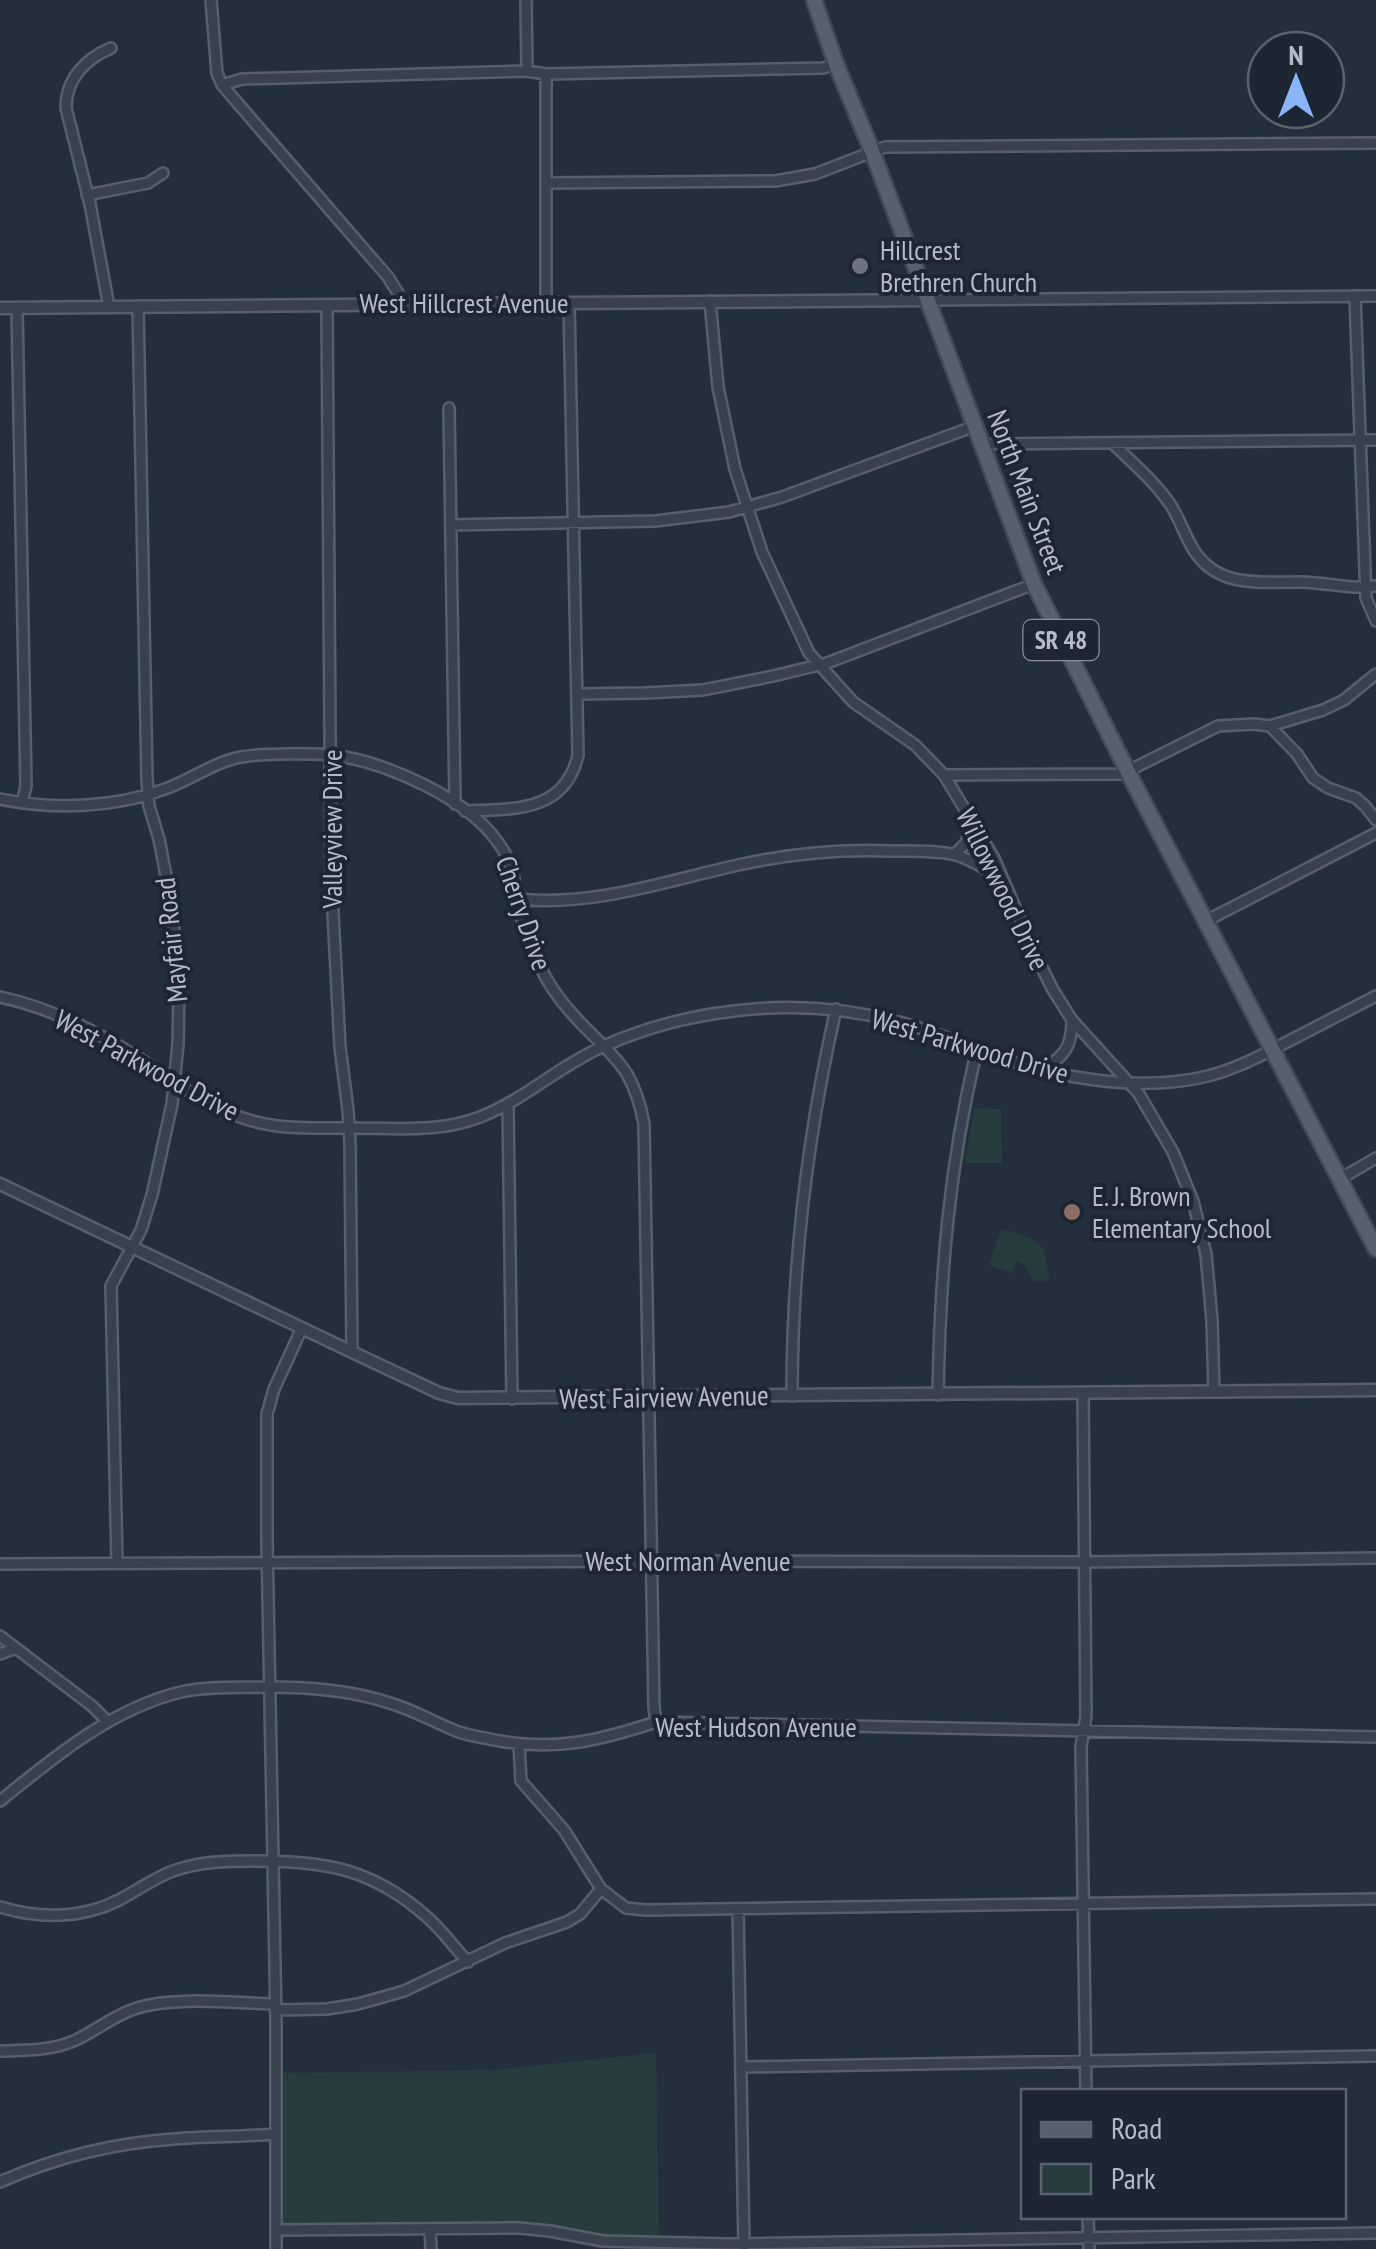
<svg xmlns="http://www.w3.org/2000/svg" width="1376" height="2249" font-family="'PT Sans Narrow',sans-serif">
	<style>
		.green { fill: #263c3f }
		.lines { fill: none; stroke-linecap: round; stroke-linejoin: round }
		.minor-casing { stroke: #565f6c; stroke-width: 14 }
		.tertiary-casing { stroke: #565f6c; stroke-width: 15 }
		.primary-casing { stroke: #414a57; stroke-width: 19 }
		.minor { stroke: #38414e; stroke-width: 9 }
		.tertiary { stroke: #38414e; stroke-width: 10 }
		.primary { stroke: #56606e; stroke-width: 14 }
		.worship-dot { fill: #6b7280; stroke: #1d2633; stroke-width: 4 }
		.education-dot { fill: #8d6e63; stroke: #1d2633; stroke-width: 4 }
		.labels { text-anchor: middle; stroke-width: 8; stroke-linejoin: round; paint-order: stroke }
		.shield { fill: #1d2633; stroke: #878f9c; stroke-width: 2.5 }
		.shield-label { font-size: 25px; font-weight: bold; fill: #b4bcc9 }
		.poi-label { font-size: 28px; fill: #b4bcc9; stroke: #1d2633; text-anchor: start }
		.street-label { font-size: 28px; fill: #b4bcc9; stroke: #1d2633 }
	</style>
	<rect width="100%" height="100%" fill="#242f3e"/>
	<path class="green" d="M 974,1108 L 1001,1109 L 1002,1163 L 965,1163 Z
		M 1001,1229 C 1013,1233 1036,1237 1042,1248 C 1046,1255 1046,1266 1049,1275 L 1046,1281 L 1040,1282 L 1032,1280 L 1026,1266 L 1017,1261 L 1012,1273 L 989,1265 Z
		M 656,2053 L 659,2242 L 633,2242 L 550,2231 L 276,2230 L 275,2073 L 491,2070 Z"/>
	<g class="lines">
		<defs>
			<path id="minor" d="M 211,0 L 217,73 L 222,85 L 388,277 L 398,293 L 401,304
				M 526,0 L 527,71
				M 546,74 L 546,303
				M 222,85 L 242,79 L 527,71 L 546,74 L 823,68 L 836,64
				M 546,183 L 775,181 L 815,174 L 885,147 L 1376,143
				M 87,195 L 148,183 L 163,173
				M 1355,296 L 1366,598 L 1376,621
				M 927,300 L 1376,296
				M 710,301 L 718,387 L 735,469 L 762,552 L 809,653 L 853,702 L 915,745 L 944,775 L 994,858 L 1034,952 L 1053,990 L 1072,1020 L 1139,1094 L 1173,1152 L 1193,1201 L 1206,1254 L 1212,1320 L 1214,1392
				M 327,305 L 331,874 L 340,1047 L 348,1110 L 350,1143 L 352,1352
				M 109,307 L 90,204 L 66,108 C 66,79 85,59 111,48
				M 17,308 L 26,786 L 22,803
				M 449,408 L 455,804
				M 1112,443 C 1132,462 1154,481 1170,504 C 1180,519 1185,537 1195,552 C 1219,588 1261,582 1300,582 C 1326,582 1350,590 1376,586
				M 982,444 L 1376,440
				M 451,525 L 655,521 L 729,512 L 782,497 L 975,426
				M 578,694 L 645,693 L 703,690 L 773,676 L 827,663 L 1034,584
				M 1270,726 L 1297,754 L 1313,778 L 1328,788 L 1356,798 L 1365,806 L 1376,820
				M 1128,771 L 1218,726 L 1254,724 L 1270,726 L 1323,710 L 1344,700 L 1376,674
				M 944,775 L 1129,774
				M 0,799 C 53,810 114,808 165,789 C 191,780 214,762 241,757 C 263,753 318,753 340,756 C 391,765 466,798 497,841 C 515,864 516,892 522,920 C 526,934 531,949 538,962 C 547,983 561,1002 576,1018 C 593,1037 614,1053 627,1074 C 636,1090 641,1107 644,1124 L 654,1707 L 656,1722
				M 465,811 C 513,809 565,813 578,755 L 569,303
				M 955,854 L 966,843 L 971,822
				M 518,899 C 593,907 666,881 738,865 C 788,854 840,849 891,851 C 910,851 942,850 959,856 C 974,861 987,870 999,878
				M 1206,921 L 1376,833
				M 0,997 C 48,1007 96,1031 137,1057 C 184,1087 220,1119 278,1126 C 303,1129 328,1128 353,1128 C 396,1128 439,1133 480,1117 C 524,1100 560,1065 604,1046 C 644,1028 691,1016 734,1011 C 789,1004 846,1008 899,1022 C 928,1029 956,1042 984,1052 C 1048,1076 1131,1092 1199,1078 C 1231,1072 1260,1056 1289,1041 C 1318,1026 1347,1011 1376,996
				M 1043,1069 C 1065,1056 1072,1046 1072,1020
				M 508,1105 L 512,1399
				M 1340,1179 L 1376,1158
				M 1083,1393 L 1086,1716 L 1081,1747 L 1086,2092
				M 938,1395 C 940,1275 949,1166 977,1049
				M 792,1396 C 792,1265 807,1137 836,1009
				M 117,1563 L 111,1286 L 141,1230 L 152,1195 L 172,1104 L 178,1044 L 179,987 L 172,907 L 159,839 L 149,806 L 147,779 L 138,306
				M 0,1564 L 651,1561 L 1084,1562 L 1376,1558
				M 0,1636 L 92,1706 L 108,1722
				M 0,1654 L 16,1648
				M 519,1744 L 521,1781 L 564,1830 L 601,1889 L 626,1908 L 646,1910 L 1376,1899
				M 0,1801 C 54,1757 113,1708 181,1692 C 209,1686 237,1688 265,1687 C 309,1687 351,1690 393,1704 C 415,1711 434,1722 456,1731 C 469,1736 486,1738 500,1741 C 558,1751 601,1740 656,1722 L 1376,1737
				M 0,1907 C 39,1919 82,1919 119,1900 C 138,1890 154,1878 173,1871 C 201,1861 228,1861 257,1861 C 326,1861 373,1869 427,1917 C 442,1930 454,1947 468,1962
				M 738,1909 L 744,2246
				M 275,2010 L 327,2009 L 358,2004 L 404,1991 L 505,1943 L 567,1922 L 580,1914 L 601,1889
				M 0,2051 C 25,2050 52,2051 76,2040 C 97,2030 114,2015 137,2008 C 175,1996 234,2003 275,2004
				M 741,2067 L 1376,2056
				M 0,2182 C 54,2158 114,2143 174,2139 C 207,2136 241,2137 275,2134
				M 1088,2216 L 1089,2249
				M 430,2229 L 431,2249
				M 276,2230 L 519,2228 L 550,2231 L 603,2241 L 728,2244 L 1376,2233
				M 276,2249 L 276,2020 L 267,1542 L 267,1414 L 274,1389 L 302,1328"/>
			<path id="tertiary" d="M 0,308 L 927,300
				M 0,1184 L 352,1352 L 439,1393 L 458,1398 L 1376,1390"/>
			<path id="primary" d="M 814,0 L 836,64 L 872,151 L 1034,584 L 1129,774 L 1376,1249"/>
		</defs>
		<use href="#minor" class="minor-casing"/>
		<use href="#tertiary" class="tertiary-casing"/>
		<use href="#primary" class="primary-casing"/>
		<use href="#minor" class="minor"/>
		<use href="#tertiary" class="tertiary"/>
		<use href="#primary" class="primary"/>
	</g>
	<circle class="worship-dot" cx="860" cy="266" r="10"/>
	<circle class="education-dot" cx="1072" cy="1212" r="10"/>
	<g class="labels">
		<rect class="shield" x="1023.5" y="620" width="75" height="40" rx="8"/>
		<g class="shield-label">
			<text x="1061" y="649">SR 48</text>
		</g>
		<g class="poi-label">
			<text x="880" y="260">Hillcrest<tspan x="880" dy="32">Brethren Church</tspan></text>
			<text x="1092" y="1206">E. J. Brown<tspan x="1092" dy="32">Elementary School</tspan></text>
		</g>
		<g class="street-label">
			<text x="464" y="313">West Hillcrest Avenue</text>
			<text transform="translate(1027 492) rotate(69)" y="10">North Main Street</text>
			<text transform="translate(332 829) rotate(-90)" y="10">Valleyview Drive</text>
			<text transform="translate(1003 889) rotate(64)" y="10">Willowwood Drive</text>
			<text transform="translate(524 913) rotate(71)" y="10">Cherry Drive</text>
			<text transform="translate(171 940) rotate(-96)" y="10">Mayfair Road</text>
			<text transform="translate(970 1046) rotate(16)" y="10">West Parkwood Drive</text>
			<text transform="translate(147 1065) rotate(28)" y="10">West Parkwood Drive</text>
			<text transform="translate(664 1397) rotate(-1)" y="10">West Fairview Avenue</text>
			<text x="688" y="1571">West Norman Avenue</text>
			<text x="756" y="1737">West Hudson Avenue</text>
		</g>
	</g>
	<rect x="1021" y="2089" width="325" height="130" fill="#1d2633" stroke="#59626f" stroke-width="2.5"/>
	<rect x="1041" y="2122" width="50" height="15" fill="#56606e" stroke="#59626f" stroke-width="2.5"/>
	<text x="1111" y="2139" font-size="30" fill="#b4bcc9">Road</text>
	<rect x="1041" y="2164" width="50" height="30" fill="#263c3f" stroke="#59626f" stroke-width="2.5"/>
	<text x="1111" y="2189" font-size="30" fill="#b4bcc9">Park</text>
	<g transform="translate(1296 80)"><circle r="48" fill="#1d2633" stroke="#59626f" stroke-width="2.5"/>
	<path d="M0-8L18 38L0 25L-18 38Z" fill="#8ab4f8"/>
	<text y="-15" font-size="28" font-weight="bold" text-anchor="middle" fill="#b4bcc9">N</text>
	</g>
</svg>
